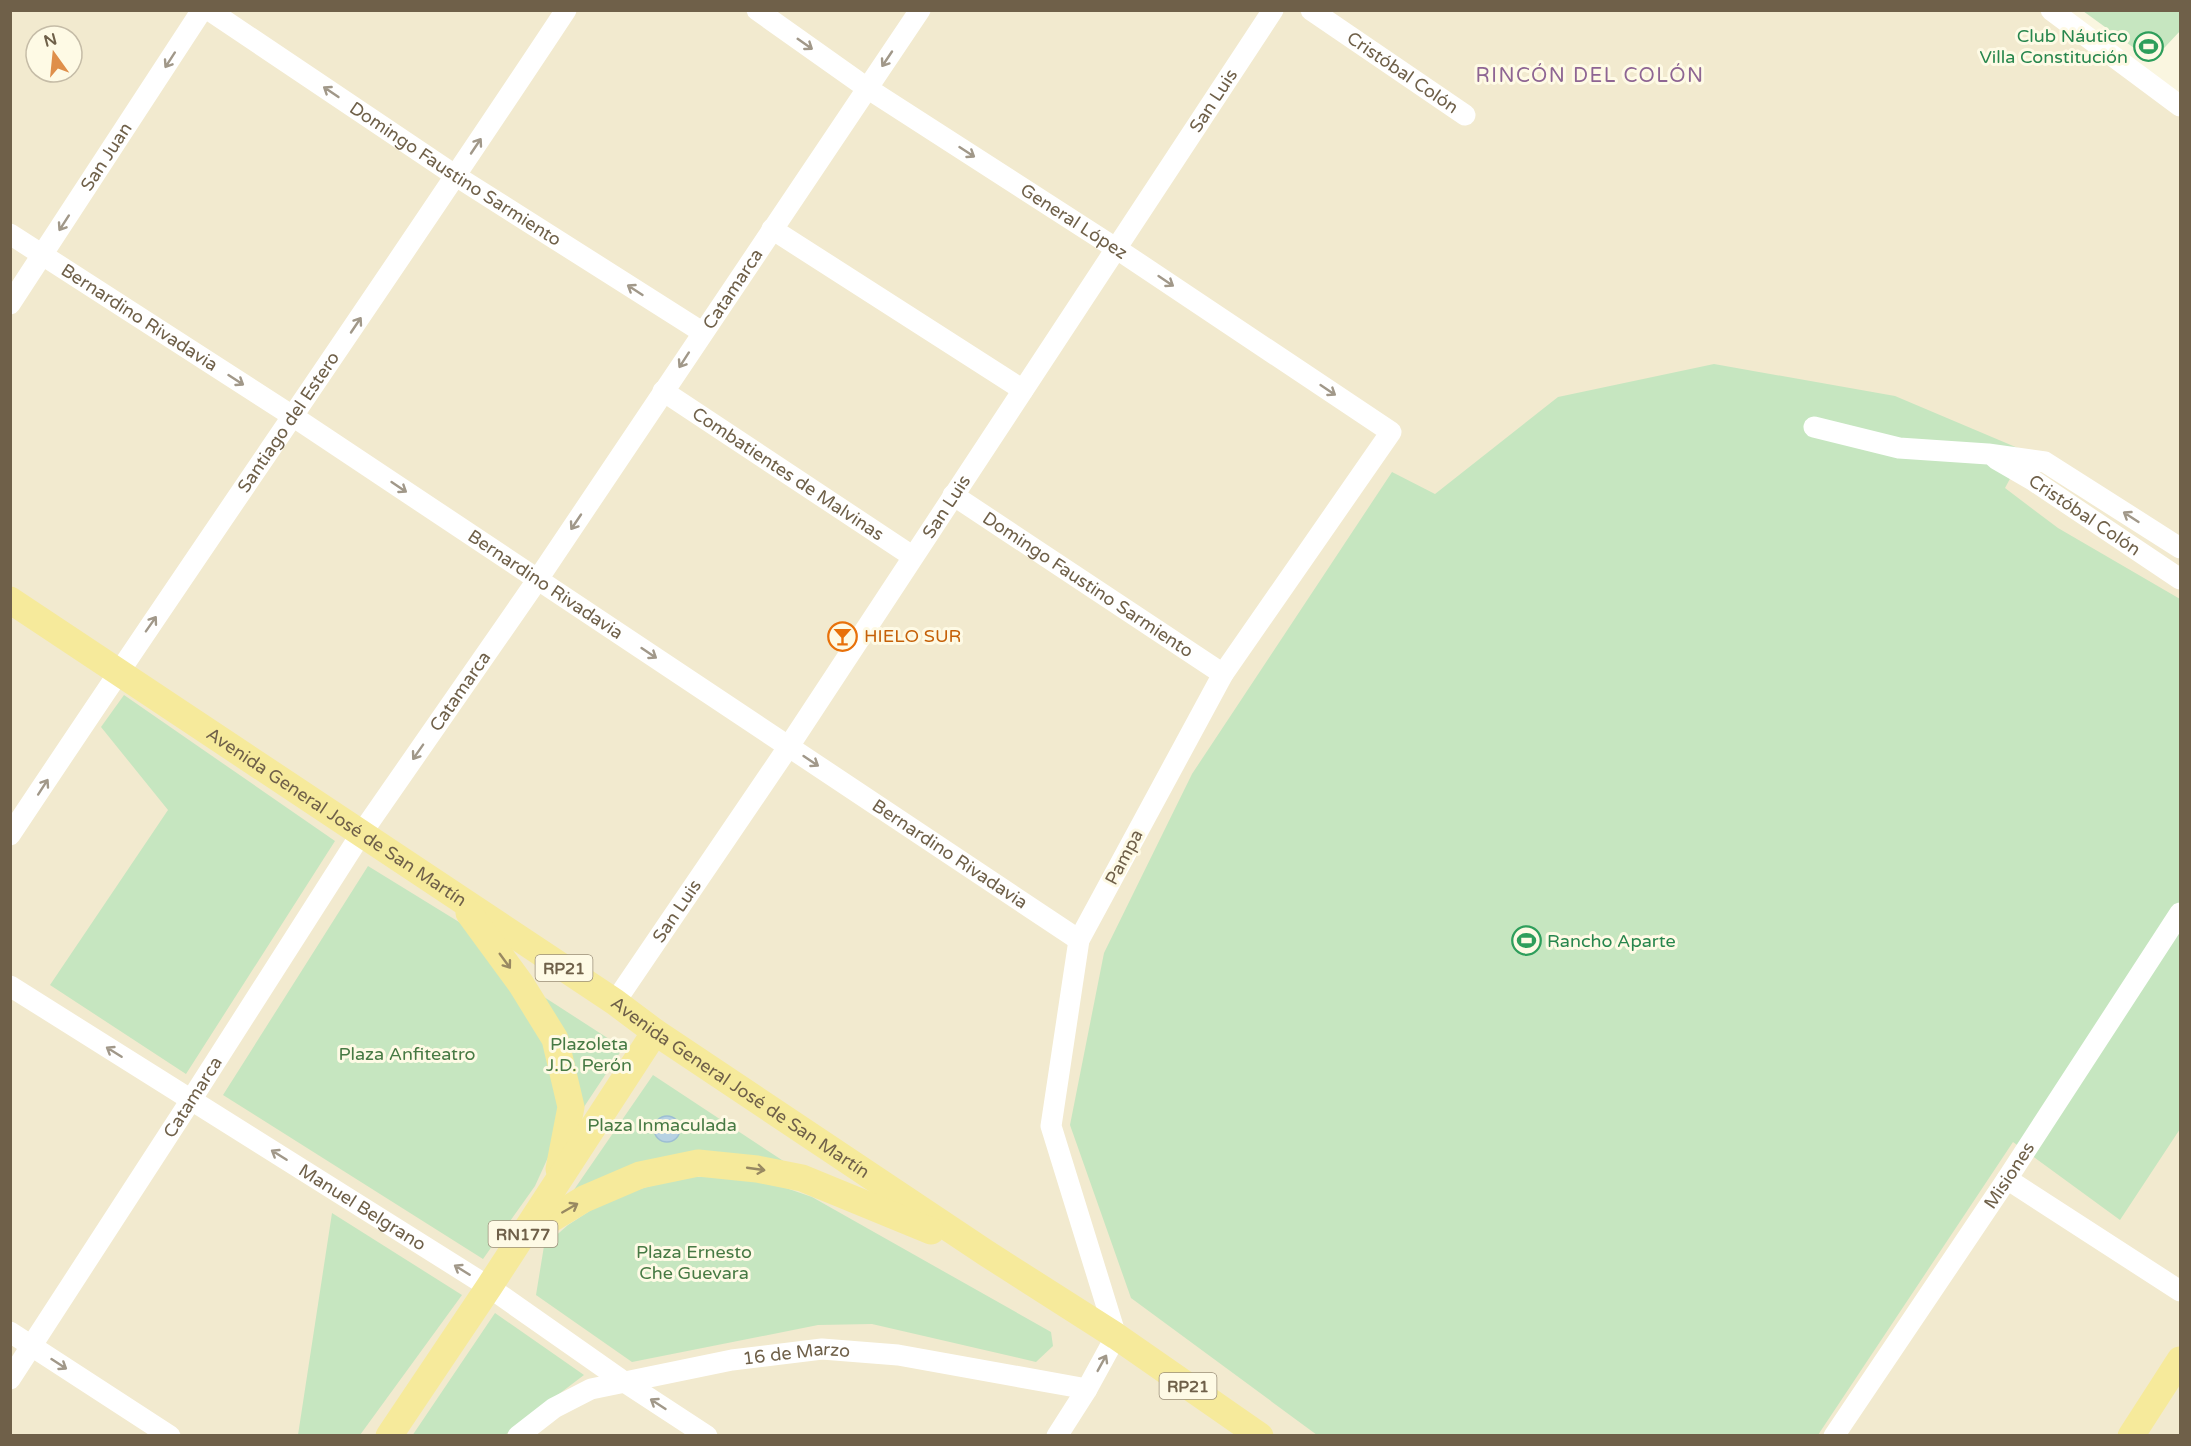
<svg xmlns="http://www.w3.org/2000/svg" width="2191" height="1446" font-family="'Varela Round',sans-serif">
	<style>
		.residential { fill: #f2eacf; fill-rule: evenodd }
		.green { fill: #c6e6c0 }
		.water { fill: #b6d1e2; stroke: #9dbed3; stroke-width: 1.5 }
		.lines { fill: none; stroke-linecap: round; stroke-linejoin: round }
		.minor { stroke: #fff; stroke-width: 21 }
		.major { stroke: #f6ea9b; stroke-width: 27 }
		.oneway { stroke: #a19889 }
		.oneway2 { stroke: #988962 }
		.labels { text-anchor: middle; stroke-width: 6; stroke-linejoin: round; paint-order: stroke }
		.shield { fill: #fefae5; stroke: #9a8e78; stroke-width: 1.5 }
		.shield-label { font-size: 16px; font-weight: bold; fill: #6f6049 }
		.leisure-label { font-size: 18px; fill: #27864d; stroke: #fefae5; text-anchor: end }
		.street-label { font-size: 18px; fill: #6f6049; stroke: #fefae5 }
		.food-label { font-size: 18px; fill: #c56008; stroke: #fefae5; text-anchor: start }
		.park-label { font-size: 18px; fill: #477a44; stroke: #fefae5 }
		.neighbourhood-label { font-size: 20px; letter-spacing: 1.5px; fill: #8e6593; stroke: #fefae5 }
	</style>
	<rect width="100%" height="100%" fill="#faf6e0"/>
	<path class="residential" d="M 10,11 L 2051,11 L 2180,106 L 2180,1435 L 11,1435 ZM 36,36 L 72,36 L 72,72 L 36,72 Z"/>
	<path class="green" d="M 2083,11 L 2180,11 L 2180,31 L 2152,61 Z
		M 1714,364 L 1895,396 L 2025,451 L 2005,488 L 2058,528 L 2180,599 L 2180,1129 L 2120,1220 L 2013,1142 L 1818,1435 L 1317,1435 L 1131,1298 L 1070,1125 L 1104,953 L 1192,774 L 1392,472 L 1435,494 L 1558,397 Z
		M 124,695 L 335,841 L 186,1074 L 50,985 L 168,810 L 101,727 Z
		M 368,866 L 485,938 L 521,984 L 571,1107 L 535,1186 L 483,1259 L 223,1095 Z
		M 541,995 L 623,1048 L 574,1122 Z
		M 653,1075 L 791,1166 L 746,1157 L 569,1197 Z
		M 682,1177 L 727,1177 L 763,1180 L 812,1197 L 1051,1332 L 1053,1346 L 1036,1362 L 872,1324 L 818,1325 L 632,1362 L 536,1295 L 544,1246 L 568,1225 L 599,1205 L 640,1189 Z
		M 332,1213 L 462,1295 L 360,1435 L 298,1435 Z
		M 495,1313 L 584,1375 L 505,1435 L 412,1436 Z"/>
	<path class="water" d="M654 1129a13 13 0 1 1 26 0a13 13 0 1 1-26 0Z"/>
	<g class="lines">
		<g class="minor">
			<path id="s1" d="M 209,10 L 456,176 L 702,332"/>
			<path id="s2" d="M 757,10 L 867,88 L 1117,249 L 1391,432 L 1223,674 L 1079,940 L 1051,1126 L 1116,1336 L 1087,1389 L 1057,1436"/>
			<path id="s3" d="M 1311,10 L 1465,115"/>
			<path d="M 2051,10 L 2180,106"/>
			<path d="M 772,229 L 1023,390"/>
			<path id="s4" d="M 10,234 L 294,417 L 1079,940"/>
			<path id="s5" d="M 10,304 L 202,10"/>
			<path id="s6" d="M 663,391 L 912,556"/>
			<path d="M 1814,427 L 1899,448 L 1988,454 L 2045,462 L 2180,548"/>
			<path id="s7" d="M 1996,459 L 2034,481 L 2180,579"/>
			<path id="s8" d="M 953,495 L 1223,674"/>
			<path id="s9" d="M 10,835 C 193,559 383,287 566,10"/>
			<path id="s10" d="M 10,986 L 489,1287 L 623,1381 L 707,1436"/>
			<path id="s11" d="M 615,1002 L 789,746 L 1273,10"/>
			<path d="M 2007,1179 L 2180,1291"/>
			<path d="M 10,1332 L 170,1436"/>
			<path id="s12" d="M 10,1379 L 191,1100 L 361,834 L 538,579 L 920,10"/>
			<path id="s13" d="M 518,1436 L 554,1408 L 591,1389 L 732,1360 L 822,1349 L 898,1355 L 1087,1389"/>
			<path id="s14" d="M 1834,1436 L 2007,1179 L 2180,913"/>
		</g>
		<g class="major">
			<path id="s15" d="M 10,600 L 615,1002 L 655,1032 L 986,1253 L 1116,1336 L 1260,1436"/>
			<path d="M 469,913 L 521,984 L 555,1039 L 571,1107 L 559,1169"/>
			<path d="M 520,1238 L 584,1199 L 640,1175 L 698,1163 L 757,1169 L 802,1178 L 931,1231"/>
			<path d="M 389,1436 L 489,1287 L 655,1032"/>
			<path d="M 2131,1436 L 2180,1360"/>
		</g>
	</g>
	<defs><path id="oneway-shaft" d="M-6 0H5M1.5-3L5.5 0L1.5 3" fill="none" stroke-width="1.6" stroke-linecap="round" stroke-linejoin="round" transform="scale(1.5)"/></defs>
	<g class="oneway">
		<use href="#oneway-shaft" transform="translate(805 44) rotate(35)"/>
		<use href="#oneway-shaft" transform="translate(887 59) rotate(124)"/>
		<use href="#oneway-shaft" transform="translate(170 60) rotate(123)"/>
		<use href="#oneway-shaft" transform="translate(331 92) rotate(-146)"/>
		<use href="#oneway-shaft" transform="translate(476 146) rotate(-56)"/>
		<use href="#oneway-shaft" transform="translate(967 152) rotate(33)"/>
		<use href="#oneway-shaft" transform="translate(64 223) rotate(123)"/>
		<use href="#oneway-shaft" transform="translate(1166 281) rotate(34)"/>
		<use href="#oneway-shaft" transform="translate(635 290) rotate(-147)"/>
		<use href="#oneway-shaft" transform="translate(356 325) rotate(-56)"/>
		<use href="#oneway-shaft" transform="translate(684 360) rotate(123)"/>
		<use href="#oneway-shaft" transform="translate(236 380) rotate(33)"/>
		<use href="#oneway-shaft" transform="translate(1328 390) rotate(34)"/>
		<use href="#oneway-shaft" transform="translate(399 487) rotate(34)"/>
		<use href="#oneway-shaft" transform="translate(2131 517) rotate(-147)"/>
		<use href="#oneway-shaft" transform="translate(576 522) rotate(124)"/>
		<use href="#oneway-shaft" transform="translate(151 624) rotate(-55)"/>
		<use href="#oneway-shaft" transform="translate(649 653) rotate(34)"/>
		<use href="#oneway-shaft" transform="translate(418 752) rotate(125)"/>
		<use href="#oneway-shaft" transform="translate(811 761) rotate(34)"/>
		<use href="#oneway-shaft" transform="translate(43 787) rotate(-57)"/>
		<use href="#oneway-shaft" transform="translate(114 1052) rotate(-148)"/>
		<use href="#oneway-shaft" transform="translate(279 1155) rotate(-148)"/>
		<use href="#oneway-shaft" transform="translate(462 1270) rotate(-148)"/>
		<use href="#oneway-shaft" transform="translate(1102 1363) rotate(-61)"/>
		<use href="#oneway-shaft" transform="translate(59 1364) rotate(33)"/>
		<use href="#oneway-shaft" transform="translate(658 1404) rotate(-147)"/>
	</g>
	<g class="oneway2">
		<use href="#oneway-shaft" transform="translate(505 961) rotate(54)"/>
		<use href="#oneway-shaft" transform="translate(756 1169) rotate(8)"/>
		<use href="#oneway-shaft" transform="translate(570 1208) rotate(-30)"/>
	</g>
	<defs>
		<symbol id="stadium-ring" viewBox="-11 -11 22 22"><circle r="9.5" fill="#fefae5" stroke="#2e9e5b" stroke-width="1.5"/><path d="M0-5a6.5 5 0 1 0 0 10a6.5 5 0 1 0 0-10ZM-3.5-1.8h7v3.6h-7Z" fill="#2e9e5b"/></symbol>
		<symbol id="bar-ring" viewBox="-11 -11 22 22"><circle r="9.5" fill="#fefae5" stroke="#e8710a" stroke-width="1.5"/><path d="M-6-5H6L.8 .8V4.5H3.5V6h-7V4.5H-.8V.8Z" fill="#e8710a"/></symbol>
	</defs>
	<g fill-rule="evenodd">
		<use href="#stadium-ring" x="2132" y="30" width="33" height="33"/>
		<use href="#bar-ring" x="826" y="620" width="33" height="33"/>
		<use href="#stadium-ring" x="1510" y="924" width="33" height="33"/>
	</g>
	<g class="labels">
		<g class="shield">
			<rect x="535.5" y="955" width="57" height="26" rx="4.5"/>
			<rect x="488.5" y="1221" width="69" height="26" rx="4.5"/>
			<rect x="1159.5" y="1373" width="57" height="26" rx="4.5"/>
		</g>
		<g class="shield-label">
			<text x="564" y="974">RP21</text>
			<text x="523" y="1240">RN177</text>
			<text x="1188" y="1392">RP21</text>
		</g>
		<g class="leisure-label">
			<text x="2128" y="42">Club Náutico<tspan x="2128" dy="21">Villa Constitución</tspan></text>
			<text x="1547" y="947" text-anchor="start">Rancho Aparte</text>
		</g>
		<g class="street-label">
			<text dy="6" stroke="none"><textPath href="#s3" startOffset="111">Cristóbal Colón</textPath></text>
			<text dy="6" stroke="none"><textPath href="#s11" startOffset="1082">San Luis</textPath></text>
			<text dy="6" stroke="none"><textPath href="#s5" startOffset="176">San Juan</textPath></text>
			<text dy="6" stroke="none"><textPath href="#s1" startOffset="296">Domingo Faustino Sarmiento</textPath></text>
			<text dy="6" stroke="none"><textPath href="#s2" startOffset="381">General López</textPath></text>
			<text dy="6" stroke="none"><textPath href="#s12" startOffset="1308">Catamarca</textPath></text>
			<text dy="6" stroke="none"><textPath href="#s4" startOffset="154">Bernardino Rivadavia</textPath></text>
			<text dy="6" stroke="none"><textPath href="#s9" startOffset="498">Santiago del Estero</textPath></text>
			<text dy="6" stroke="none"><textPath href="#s6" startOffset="150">Combatientes de Malvinas</textPath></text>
			<text dy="6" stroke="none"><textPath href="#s11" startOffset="596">San Luis</textPath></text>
			<text dy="6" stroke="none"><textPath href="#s7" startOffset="105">Cristóbal Colón</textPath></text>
			<text dy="6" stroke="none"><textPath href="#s4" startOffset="640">Bernardino Rivadavia</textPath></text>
			<text dy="6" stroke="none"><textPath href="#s8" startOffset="162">Domingo Faustino Sarmiento</textPath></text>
			<text dy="6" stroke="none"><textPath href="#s12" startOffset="822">Catamarca</textPath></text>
			<text dy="6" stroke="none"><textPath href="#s15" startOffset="392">Avenida General José de San Martín</textPath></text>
			<text dy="6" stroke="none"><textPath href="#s4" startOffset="1126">Bernardino Rivadavia</textPath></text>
			<text transform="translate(1124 857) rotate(-62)" y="6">Pampa</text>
			<text dy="6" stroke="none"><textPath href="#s11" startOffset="110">San Luis</textPath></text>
			<text dy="6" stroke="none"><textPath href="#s15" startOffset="878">Avenida General José de San Martín</textPath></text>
			<text dy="6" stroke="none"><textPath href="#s12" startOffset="336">Catamarca</textPath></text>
			<text dy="6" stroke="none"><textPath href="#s14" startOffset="314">Misiones</textPath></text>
			<text dy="6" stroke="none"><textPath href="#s10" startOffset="416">Manuel Belgrano</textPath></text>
			<text dy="6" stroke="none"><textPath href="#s13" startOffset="296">16 de Marzo</textPath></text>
		</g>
		<g class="food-label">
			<text x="864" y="642">HIELO SUR</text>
		</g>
		<g class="park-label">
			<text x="589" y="1050">Plazoleta<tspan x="589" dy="21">J.D. Perón</tspan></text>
			<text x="407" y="1060">Plaza Anfiteatro</text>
			<text x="662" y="1131">Plaza Inmaculada</text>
			<text x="694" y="1258">Plaza Ernesto<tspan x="694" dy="21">Che Guevara</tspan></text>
		</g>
		<g class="neighbourhood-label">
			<text x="1590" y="82">RINCÓN DEL COLÓN</text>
		</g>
	</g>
	<rect width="2191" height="1446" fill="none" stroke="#6f6049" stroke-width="24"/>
	<g transform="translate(54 54) rotate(345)"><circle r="28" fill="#fefae5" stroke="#c5bca7" stroke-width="1.5"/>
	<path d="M0-4.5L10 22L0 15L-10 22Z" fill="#df8f4a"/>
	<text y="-9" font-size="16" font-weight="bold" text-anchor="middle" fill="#6f6049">N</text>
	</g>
</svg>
